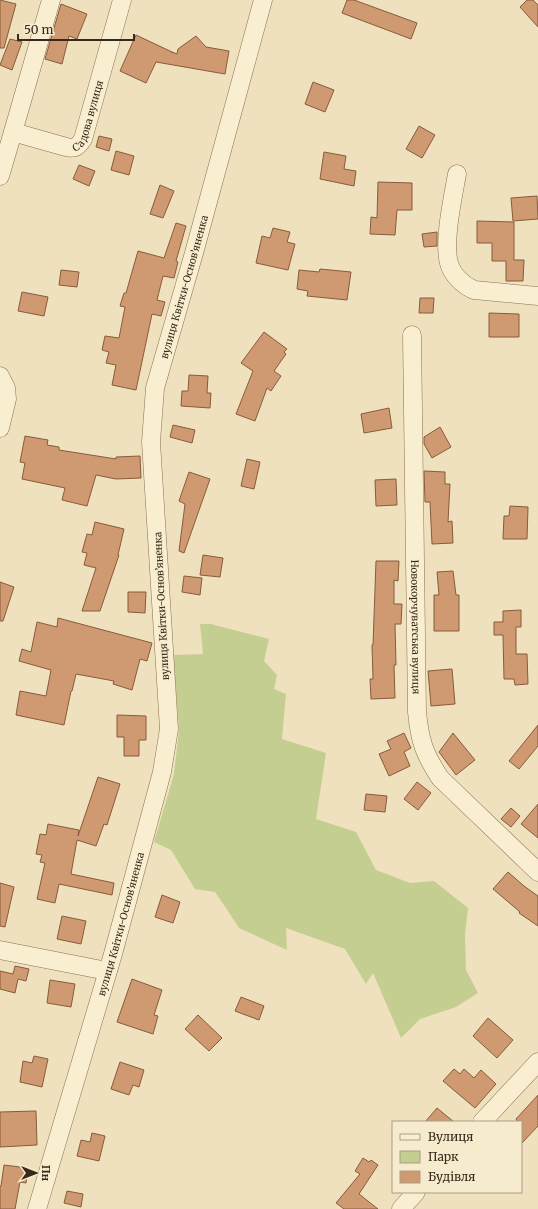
<svg xmlns="http://www.w3.org/2000/svg" width="538" height="1209" font-family="Merriweather,serif">
	<style>
		.green { fill: #c5ce91 }
		.building { fill: #cf9a71; stroke: #885b3b }
		.lines { fill: none; stroke-linecap: round; stroke-linejoin: round }
		.minor-casing { stroke: #887156; stroke-width: 19 }
		.minor { stroke: #faeed0; stroke-width: 18 }
		.labels { text-anchor: middle; stroke-width: 3; stroke-linejoin: round; paint-order: stroke }
		.street-label { font-size: 10px; fill: #37291b; stroke: #f7ebcd }
	</style>
	<rect width="100%" height="100%" fill="#efe1bd"/>
	<path class="green" d="M 200,624 L 211,624 L 269,639 L 264,661 L 277,675 L 274,689 L 286,694 L 282,739 L 326,753 L 316,819 L 356,832 L 376,870 L 410,883 L 434,881 L 468,908 L 465,935 L 466,970 L 478,993 L 456,1007 L 420,1019 L 401,1038 L 373,973 L 366,984 L 345,949 L 286,928 L 287,950 L 239,928 L 226,908 L 215,892 L 195,889 L 171,850 L 154,842 L 174,774 L 179,730 L 173,655 L 203,654 Z"/>
	<path class="building" d="M 0,0 L 16,4 L 4,48 L 0,48 Z
		M 347,0 L 354,0 L 417,23 L 411,39 L 342,13 Z
		M 527,0 L 533,0 L 538,5 L 538,27 L 520,7 Z
		M 61,4 L 87,14 L 77,39 L 69,36 L 62,64 L 45,59 Z
		M 136,35 L 172,52 L 171,53 L 172,52 L 177,54 L 178,49 L 196,36 L 206,47 L 229,51 L 225,74 L 156,62 L 146,83 L 120,71 Z
		M 10,39 L 22,42 L 12,70 L 0,65 Z
		M 313,82 L 334,90 L 325,112 L 305,104 Z
		M 419,126 L 435,135 L 422,158 L 406,149 Z
		M 99,136 L 112,139 L 109,151 L 96,147 Z
		M 116,151 L 134,156 L 129,175 L 111,170 Z
		M 324,152 L 346,156 L 344,169 L 356,171 L 354,186 L 320,179 Z
		M 79,165 L 95,171 L 89,186 L 73,179 Z
		M 378,182 L 412,183 L 412,210 L 397,210 L 395,235 L 370,234 L 371,217 L 377,218 Z
		M 160,185 L 174,191 L 163,218 L 150,214 Z
		M 537,196 L 538,219 L 513,221 L 511,198 Z
		M 477,221 L 514,222 L 514,260 L 524,260 L 523,281 L 506,281 L 506,261 L 492,261 L 492,243 L 477,243 Z
		M 176,223 L 186,226 L 176,261 L 178,262 L 174,278 L 163,276 L 157,300 L 165,302 L 161,316 L 152,314 L 136,390 L 112,385 L 116,365 L 106,363 L 109,352 L 102,350 L 105,336 L 119,338 L 125,307 L 120,306 L 124,293 L 126,293 L 138,251 L 164,258 Z
		M 273,228 L 290,232 L 287,242 L 295,244 L 288,270 L 256,263 L 262,236 L 270,238 Z
		M 437,232 L 437,246 L 424,247 L 422,234 Z
		M 320,269 L 351,272 L 347,300 L 307,296 L 308,291 L 297,289 L 299,270 L 319,272 Z
		M 61,270 L 79,272 L 77,287 L 59,285 Z
		M 22,292 L 48,297 L 44,316 L 18,311 Z
		M 420,298 L 434,298 L 433,313 L 419,313 Z
		M 489,313 L 519,314 L 519,337 L 489,337 Z
		M 264,332 L 287,349 L 284,352 L 286,354 L 274,371 L 281,376 L 271,391 L 267,388 L 255,421 L 236,414 L 253,371 L 241,363 Z
		M 189,375 L 208,376 L 207,393 L 211,393 L 210,408 L 181,406 L 182,391 L 188,391 Z
		M 389,408 L 392,428 L 364,433 L 361,414 Z
		M 173,425 L 195,430 L 192,443 L 170,437 Z
		M 440,427 L 451,447 L 432,458 L 424,444 L 424,437 Z
		M 25,436 L 48,440 L 47,445 L 59,447 L 59,450 L 116,459 L 116,457 L 140,456 L 141,478 L 116,479 L 96,475 L 87,506 L 62,500 L 65,488 L 22,479 L 25,463 L 20,462 Z
		M 247,459 L 260,462 L 254,489 L 241,486 Z
		M 424,471 L 445,472 L 445,484 L 450,484 L 448,522 L 452,521 L 453,543 L 432,544 L 430,502 L 425,502 Z
		M 189,472 L 210,479 L 184,553 L 179,551 L 185,504 L 179,501 Z
		M 396,479 L 397,505 L 376,506 L 375,480 Z
		M 510,506 L 528,507 L 527,539 L 503,539 L 504,516 L 509,516 Z
		M 95,522 L 124,529 L 118,555 L 119,555 L 100,611 L 82,611 L 96,568 L 84,565 L 87,553 L 82,552 L 87,534 L 92,535 Z
		M 203,555 L 223,558 L 220,577 L 200,575 Z
		M 376,561 L 399,561 L 398,581 L 394,580 L 394,604 L 402,604 L 401,624 L 395,624 L 396,665 L 394,665 L 395,698 L 371,699 L 370,679 L 373,679 L 372,645 L 373,645 Z
		M 453,571 L 456,595 L 459,595 L 459,631 L 434,631 L 434,595 L 439,595 L 437,572 Z
		M 184,576 L 202,578 L 200,595 L 182,592 Z
		M 0,582 L 14,587 L 3,621 L 0,621 Z
		M 128,592 L 146,592 L 145,613 L 128,612 Z
		M 521,610 L 521,627 L 516,627 L 516,654 L 527,654 L 528,684 L 515,685 L 514,679 L 504,679 L 503,635 L 494,635 L 494,622 L 503,622 L 503,611 Z
		M 58,618 L 152,643 L 147,661 L 140,659 L 132,690 L 113,684 L 114,681 L 76,674 L 72,691 L 71,691 L 64,725 L 16,715 L 20,691 L 46,696 L 51,670 L 19,661 L 22,649 L 31,652 L 37,622 L 57,627 Z
		M 452,669 L 455,704 L 431,706 L 428,671 Z
		M 117,715 L 146,716 L 146,740 L 139,740 L 139,756 L 124,756 L 124,737 L 117,737 Z
		M 538,725 L 538,746 L 519,769 L 509,761 Z
		M 404,733 L 411,748 L 404,752 L 410,766 L 389,776 L 379,754 L 391,749 L 387,741 Z
		M 453,733 L 475,760 L 456,775 L 439,752 Z
		M 98,777 L 120,784 L 107,825 L 104,824 L 96,846 L 77,840 L 71,874 L 114,883 L 112,895 L 59,884 L 55,903 L 37,899 L 45,863 L 40,862 L 42,855 L 36,854 L 40,834 L 46,835 L 48,824 L 79,830 L 78,836 Z
		M 417,782 L 431,793 L 418,810 L 404,799 Z
		M 366,794 L 387,796 L 385,812 L 364,810 Z
		M 538,804 L 538,838 L 521,824 Z
		M 511,808 L 520,816 L 511,827 L 501,819 Z
		M 508,872 L 524,886 L 538,896 L 538,926 L 519,913 L 520,912 L 493,889 Z
		M 0,883 L 14,887 L 5,927 L 0,926 Z
		M 162,895 L 180,902 L 173,923 L 155,917 Z
		M 62,916 L 86,921 L 81,944 L 57,939 Z
		M 15,966 L 29,969 L 26,981 L 18,979 L 15,993 L 0,989 L 0,971 L 13,974 Z
		M 132,979 L 162,990 L 154,1015 L 158,1016 L 153,1034 L 117,1022 Z
		M 50,980 L 75,984 L 71,1007 L 47,1003 Z
		M 241,997 L 264,1006 L 259,1020 L 235,1011 Z
		M 198,1015 L 222,1038 L 209,1051 L 185,1029 Z
		M 488,1018 L 513,1040 L 497,1058 L 473,1036 Z
		M 34,1056 L 48,1059 L 42,1087 L 20,1082 L 23,1061 L 32,1063 Z
		M 120,1062 L 144,1070 L 139,1087 L 133,1085 L 129,1095 L 111,1089 Z
		M 454,1069 L 460,1074 L 464,1069 L 474,1078 L 481,1070 L 496,1084 L 475,1108 L 443,1081 Z
		M 538,1095 L 538,1126 L 521,1144 L 521,1122 L 518,1122 L 516,1119 Z
		M 437,1108 L 454,1122 L 425,1122 Z
		M 36,1111 L 37,1145 L 0,1147 L 0,1112 Z
		M 92,1133 L 105,1136 L 99,1161 L 77,1156 L 81,1140 L 90,1142 Z
		M 363,1158 L 369,1162 L 371,1160 L 378,1165 L 359,1194 L 378,1209 L 344,1209 L 336,1203 L 360,1174 L 355,1171 Z
		M 4,1165 L 28,1168 L 26,1183 L 20,1182 L 15,1209 L 0,1209 L 0,1186 L 1,1186 Z
		M 67,1191 L 83,1194 L 81,1207 L 64,1203 Z"/>
	<g class="lines">
		<defs>
			<g id="minor">
				<path d="M 13,132 L 51,0"/>
				<path d="M 457,174 C 453,197 443,242 449,263 C 452,275 463,285 474,290 L 538,296"/>
				<path id="s1" d="M 0,176 L 13,132 L 66,147 C 75,149 78,147 83,139 L 122,0"/>
				<path id="s2" d="M 412,335 L 417,712 C 420,742 424,753 440,778 L 538,872"/>
				<path d="M 0,376 L 6,388 L 7,399 L 0,428"/>
				<path d="M 0,950 L 107,971"/>
				<path d="M 482,1122 L 538,1062"/>
				<path id="s3" d="M 37,1209 L 113,954 L 162,772 L 169,729 L 151,442 L 155,388 L 194,253 L 263,0"/>
				<path d="M 401,1209 L 416,1192"/>
			</g>
		</defs>
		<use href="#minor" class="minor-casing"/>
		<use href="#minor" class="minor"/>
	</g>
	<g class="labels">
		<g class="street-label">
			<text dy="4" stroke="none"><textPath href="#s1" startOffset="145">Садова вулиця</textPath></text>
			<text dy="4" stroke="none"><textPath href="#s3" startOffset="945">вулиця Квітки-Основ’яненка</textPath></text>
			<text transform="translate(161 606) rotate(-93)" y="4">вулиця Квітки-Основ’яненка</text>
			<text dy="4" stroke="none"><textPath href="#s2" startOffset="292">Новокорчуватська вулиця</textPath></text>
			<text dy="4" stroke="none"><textPath href="#s3" startOffset="297">вулиця Квітки-Основ’яненка</textPath></text>
		</g>
	</g>
	<rect x="392" y="1121" width="130" height="72" fill="#f7ebcd" stroke="#aa9d86"/>
	<rect x="400" y="1134" width="20" height="6" fill="#faeed0" stroke="#aa9d86"/>
	<text x="428" y="1141" font-size="12" fill="#37291b">Вулиця</text>
	<rect x="400" y="1151" width="20" height="12" fill="#c5ce91" stroke="#aa9d86"/>
	<text x="428" y="1161" font-size="12" fill="#37291b">Парк</text>
	<rect x="400" y="1171" width="20" height="12" fill="#cf9a71" stroke="#aa9d86"/>
	<text x="428" y="1181" font-size="12" fill="#37291b">Будівля</text>
	<g transform="translate(36 1173) rotate(90)" stroke="#f7ebcd" stroke-width="3" paint-order="stroke">
	<path d="M0-3L7 15L0 10L-7 15Z" fill="#37291b"/>
	<text y="-6" font-size="11" font-weight="bold" text-anchor="middle" fill="#37291b">Пн</text>
	</g>
	<path d="M18 34v6h116v-6" fill="none" stroke="#37291b" stroke-width="2"/>
	<text x="24" y="34" font-size="12" fill="#37291b" stroke="#f7ebcd" stroke-width="3" paint-order="stroke">50 m</text>
</svg>
